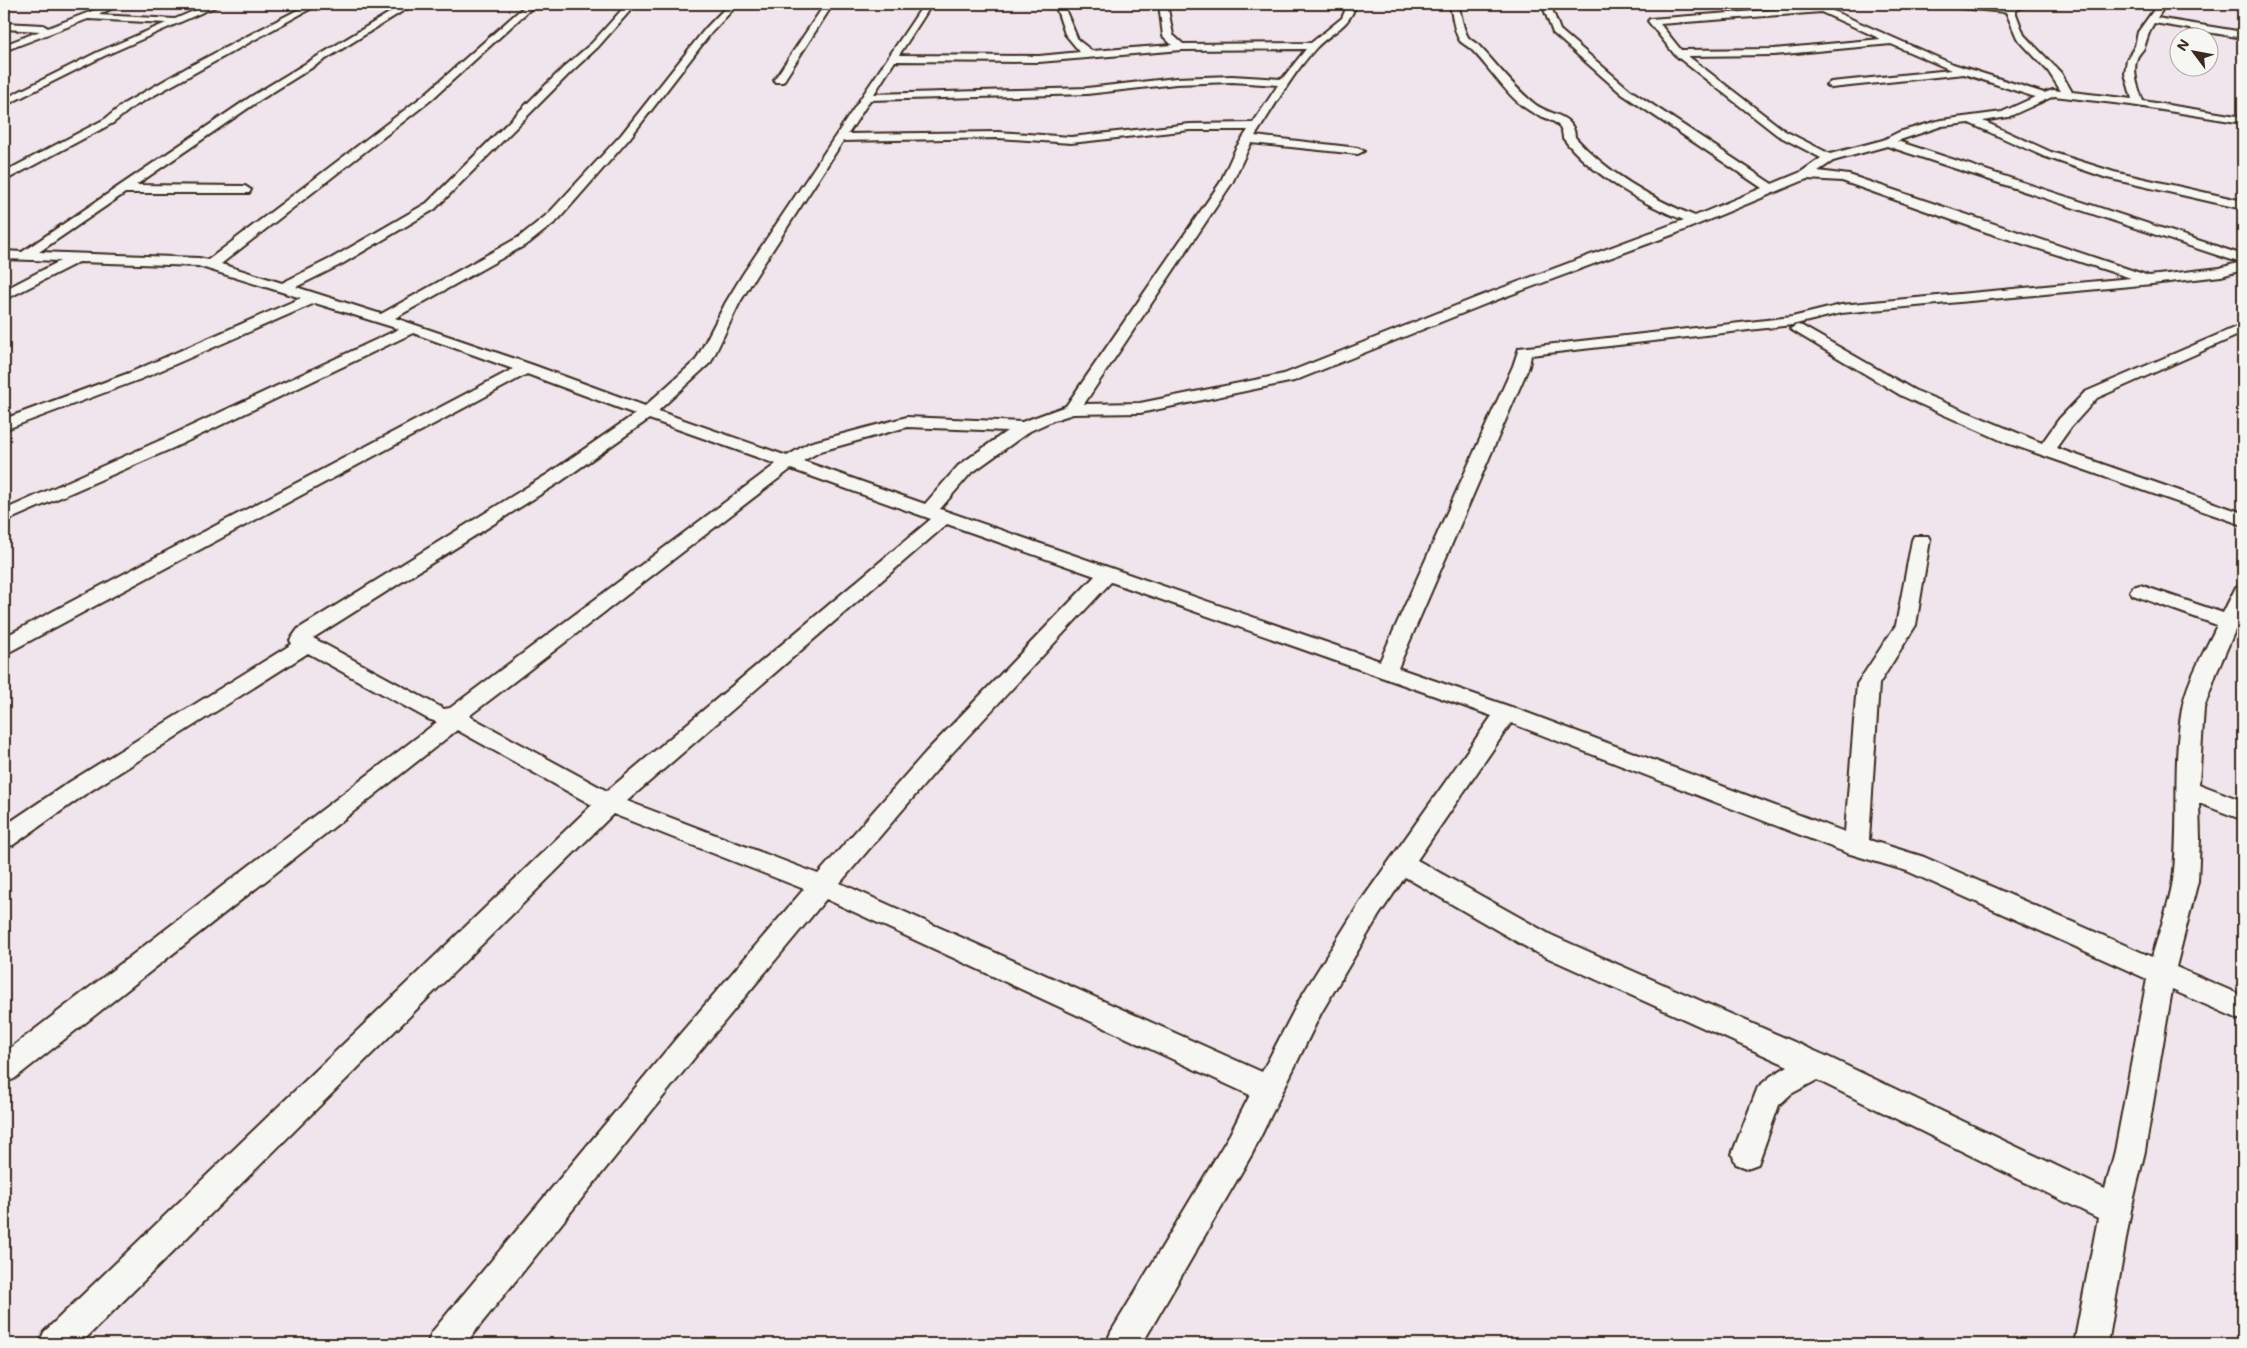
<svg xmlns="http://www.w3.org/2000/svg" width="2247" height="1348" font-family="Mali,sans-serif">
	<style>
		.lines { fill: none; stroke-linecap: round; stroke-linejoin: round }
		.minor-casing { stroke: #3b2a1e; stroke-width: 4 }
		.minor { fill: #f6f6f2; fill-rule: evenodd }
	</style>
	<rect width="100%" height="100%" fill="#f0e4ed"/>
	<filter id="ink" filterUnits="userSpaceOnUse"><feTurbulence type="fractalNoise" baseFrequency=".02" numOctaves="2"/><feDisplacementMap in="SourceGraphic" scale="10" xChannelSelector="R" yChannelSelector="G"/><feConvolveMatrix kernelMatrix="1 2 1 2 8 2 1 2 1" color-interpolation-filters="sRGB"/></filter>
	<g filter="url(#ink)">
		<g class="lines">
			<defs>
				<path id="minor" d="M 110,4 L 121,4 L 98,15 L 175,19 L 210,4 L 221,4 L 104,56 L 4,106 L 4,99 L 98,52 L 166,23 L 88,19 L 4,51 L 4,45 L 40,31 L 4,29 L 4,23 L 43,25 L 48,28 Z
					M 309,4 L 319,4 L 133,107 L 113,123 L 4,181 L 4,172 L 105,119 L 125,103 L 190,66 Z
					M 404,4 L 414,4 L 260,100 L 136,185 L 245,186 L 251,190 L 249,193 L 125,193 L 39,252 L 199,258 L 208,260 L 423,96 L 527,4 L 536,4 L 431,100 L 221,264 L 282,283 L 332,258 L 427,203 L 563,68 L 592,43 L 627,4 L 636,4 L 598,47 L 571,72 L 435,209 L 342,264 L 296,287 L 381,314 L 519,237 L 548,214 L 621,135 L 705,29 L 729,4 L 738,4 L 711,33 L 629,139 L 558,220 L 529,243 L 395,318 L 533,365 L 645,406 L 696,360 L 726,302 L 743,274 L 924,4 L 932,4 L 899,55 L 1039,56 L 1080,52 L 1065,34 L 1055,4 L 1063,4 L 1078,40 L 1092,51 L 1172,45 L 1163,36 L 1159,4 L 1167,4 L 1173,35 L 1183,44 L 1311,43 L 1342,18 L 1348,4 L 1356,4 C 1349,28 1332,31 1316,48 C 1292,74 1273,109 1255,136 L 1358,148 L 1364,151 L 1358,154 L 1251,143 L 1232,183 L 1084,404 L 1140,403 L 1284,374 L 1478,297 L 1684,220 C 1644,205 1589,173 1563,138 C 1563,119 1543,119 1530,111 C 1509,99 1490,68 1472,50 C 1469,47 1463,44 1460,41 C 1454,32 1452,14 1450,4 L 1458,4 C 1461,14 1463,29 1468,37 C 1471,41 1477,43 1480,47 C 1499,67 1515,89 1536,105 C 1550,115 1575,115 1575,137 C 1606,172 1652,199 1695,216 L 1762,188 L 1622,94 L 1553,33 L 1542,4 L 1550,4 L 1560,30 L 1630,90 L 1772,184 L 1801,172 L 1821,158 L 1777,135 L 1675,55 L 1648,21 L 1650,19 L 1851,4 L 1831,10 L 1950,63 L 2044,93 L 2053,90 L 2061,91 L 2048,71 L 2017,38 L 2006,12 L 1948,7 L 1944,4 L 2009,7 L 2018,4 L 2029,4 L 2015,11 L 2024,35 L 2061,73 L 2072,92 L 2132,99 L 2125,74 L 2127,59 L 2135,46 L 2138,32 L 2158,4 L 2166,4 L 2157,18 L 2243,32 L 2243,38 L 2154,23 C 2149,31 2148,36 2145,45 C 2144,50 2139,53 2137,58 C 2132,72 2138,88 2143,101 L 2243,117 L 2243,123 L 2131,105 L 2054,96 L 2008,117 L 1983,121 L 2051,152 L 2114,172 L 2243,201 L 2243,209 L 2107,178 L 2043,156 L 1969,123 L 1942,126 L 1897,141 L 2243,255 L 2243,270 L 2221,276 L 2152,284 L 1841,313 L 1792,325 L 1531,355 L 1529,366 L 1398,668 L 1514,708 L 1845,832 L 1857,684 L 1896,625 L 1912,540 L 1914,536 L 1928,536 L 1930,540 L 1916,625 L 1879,684 L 1869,840 L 1924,857 L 2152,957 C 2159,932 2169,905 2173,880 C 2180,823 2172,765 2182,709 C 2187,680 2205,651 2217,625 L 2133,595 L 2130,591 L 2133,587 L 2140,585 L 2223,613 L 2236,587 L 2243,585 L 2243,612 L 2216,674 L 2204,708 L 2199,784 L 2243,801 L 2243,820 L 2199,803 L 2200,839 L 2198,881 L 2176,967 L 2243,996 L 2243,1021 L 2172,990 L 2145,1151 L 2131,1210 L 2108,1344 L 2074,1344 L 2098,1218 L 1817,1080 L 1791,1094 L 1779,1105 L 1758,1164 L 1747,1168 L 1736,1164 L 1732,1154 L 1758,1087 L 1771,1076 L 1788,1066 L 1533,951 L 1405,877 L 1379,915 L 1321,1013 L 1252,1154 L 1142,1344 L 1106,1344 L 1111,1332 L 1230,1134 L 1250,1095 L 826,899 L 695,1057 L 465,1344 L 427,1344 L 432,1332 L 675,1040 L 804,889 L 613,814 L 80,1344 L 39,1344 L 44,1332 L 592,805 L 457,730 L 14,1079 L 4,1083 L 4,1053 L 437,722 L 428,719 L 308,653 L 84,795 L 13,845 L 4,847 L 4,826 L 68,783 L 292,644 L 290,640 L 298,629 L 548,474 L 635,414 L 527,374 L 11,651 L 4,653 L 4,637 L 513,369 L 413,333 L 173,448 L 4,522 L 4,510 L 161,440 L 399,329 L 315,303 L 141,379 L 4,430 L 4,419 L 129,373 L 301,298 L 198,266 L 79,262 L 4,300 L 4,290 L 60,261 L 4,259 L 4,251 L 22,252 L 252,96 ZM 1821,12 L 1881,39 L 1774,49 L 1681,50 L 1660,24 ZM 1891,44 L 1951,70 L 1831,82 L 1826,85 L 1831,88 L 1964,74 L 2035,97 L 2002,112 L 1941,120 L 1899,132 L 1883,140 L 1830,154 L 1785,131 L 1688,56 L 1774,55 ZM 1306,49 L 1282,79 L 1232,76 L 1176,78 L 1087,88 L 874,94 L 895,61 L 1039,62 L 1181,50 ZM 1232,82 L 1278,85 L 1253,123 L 1190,124 L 1071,137 L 998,132 L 848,134 L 870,100 L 1087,94 L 1176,84 ZM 1190,130 L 1248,130 L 1236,148 L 1220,183 L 1066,406 L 1022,422 L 907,417 L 809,443 L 787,456 L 658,411 L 711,362 L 740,302 L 757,274 L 843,141 L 998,138 L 1071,143 ZM 1887,146 L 2238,262 L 2241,262 L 2220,268 L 2149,276 L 1849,175 L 1818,171 L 1833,161 ZM 1807,179 L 1842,181 L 1986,232 L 2131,278 L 1841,305 L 1792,317 L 1519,348 L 1513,366 L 1380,661 L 940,509 L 970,474 L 1030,431 L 1054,420 L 1073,414 L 1140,413 L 1294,381 L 1488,303 L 1677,233 ZM 649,419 L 776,464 L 450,708 L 444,709 L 313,638 L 560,482 ZM 907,427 L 1007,431 L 958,466 L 925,504 L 803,461 L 821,451 ZM 791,469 L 931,519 L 607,791 L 469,716 ZM 947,524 L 1095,576 L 925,753 L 818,874 L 627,801 ZM 1111,582 L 1492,716 L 1361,901 L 1301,997 L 1262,1072 L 840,883 L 941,765 ZM 1511,723 L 1847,853 L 1907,871 L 2147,979 L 2115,1151 L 2105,1189 L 1826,1056 L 1551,935 L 1417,860 Z
					M 825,4 L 833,4 L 783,82 L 775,82 L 774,80 Z
					M 2243,324 L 2243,333 L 2097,398 L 2071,427 L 2056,448 L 2243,513 L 2243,525 L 2007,443 L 1902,396 L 1790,329 L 1797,325 L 1802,326 L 1914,390 L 2042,443 L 2059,419 L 2085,392 Z"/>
			</defs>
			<use href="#minor" class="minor-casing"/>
			<use href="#minor" class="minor"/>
		</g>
	</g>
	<rect width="2247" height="1348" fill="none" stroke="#f6f6f2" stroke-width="20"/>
	<rect x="10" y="10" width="2227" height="1328" fill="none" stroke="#3b2a1e" stroke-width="2" filter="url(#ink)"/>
	<g transform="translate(2194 52) rotate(302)"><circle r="24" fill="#f6f6f2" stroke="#aba49d"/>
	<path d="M0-4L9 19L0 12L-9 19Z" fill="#3b2a1e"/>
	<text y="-8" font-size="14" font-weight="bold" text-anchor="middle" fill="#3b2a1e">N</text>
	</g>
</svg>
